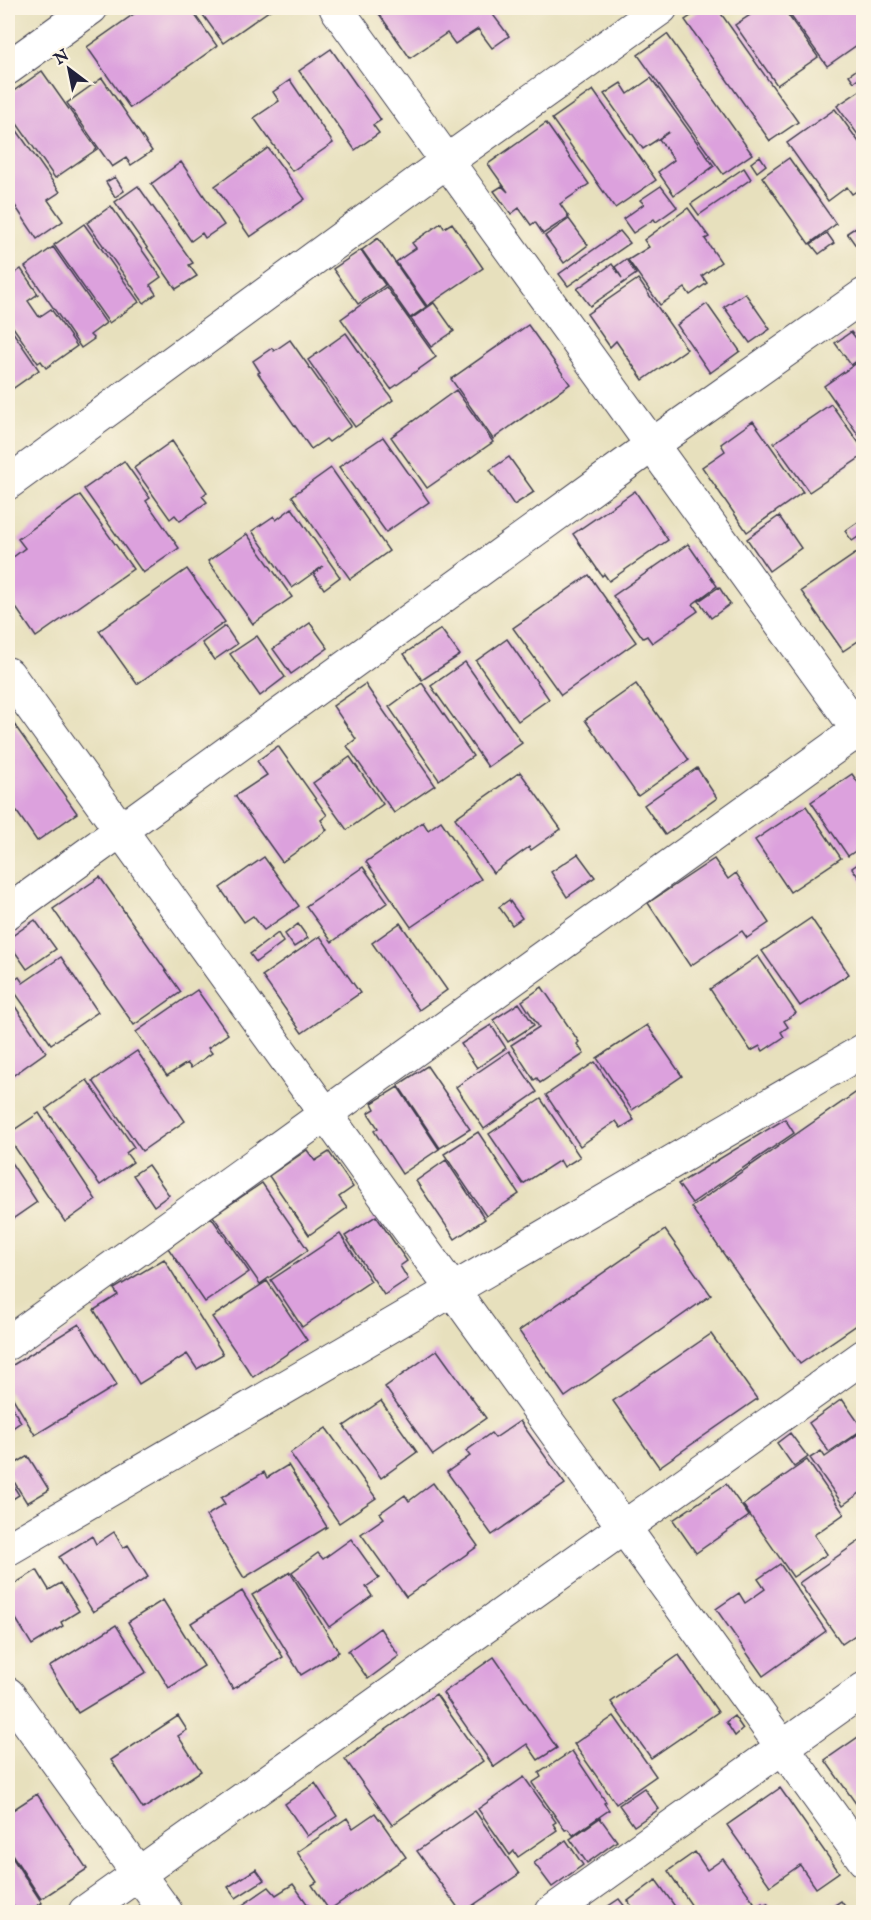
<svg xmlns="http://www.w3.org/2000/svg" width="871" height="1920" font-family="'IM FELL English',serif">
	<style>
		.building { fill: #dca1dd }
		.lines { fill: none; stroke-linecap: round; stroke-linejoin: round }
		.minor-casing { stroke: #403e4e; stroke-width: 35 }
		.minor { stroke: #fff; stroke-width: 33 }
	</style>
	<rect width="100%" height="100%" fill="#fcf5e5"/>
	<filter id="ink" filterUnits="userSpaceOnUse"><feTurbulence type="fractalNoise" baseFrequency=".0167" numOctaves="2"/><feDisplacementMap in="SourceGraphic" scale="12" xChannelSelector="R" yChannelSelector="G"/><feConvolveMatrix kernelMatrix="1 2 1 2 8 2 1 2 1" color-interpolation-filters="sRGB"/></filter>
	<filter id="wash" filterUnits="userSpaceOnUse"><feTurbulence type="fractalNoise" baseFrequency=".008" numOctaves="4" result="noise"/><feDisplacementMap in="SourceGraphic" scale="24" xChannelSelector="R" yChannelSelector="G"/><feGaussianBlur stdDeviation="1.35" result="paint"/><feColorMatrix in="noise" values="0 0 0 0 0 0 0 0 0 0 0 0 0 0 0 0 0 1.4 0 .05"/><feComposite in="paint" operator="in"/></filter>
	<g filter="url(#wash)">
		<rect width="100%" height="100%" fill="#e7e0bd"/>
		<g id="blocks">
			<path class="building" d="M 198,8 L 273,8 L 223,43 Z
				M 375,8 L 488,8 L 509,36 L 492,48 L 478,29 L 455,44 L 447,33 L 410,58 Z
				M 703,8 L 717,8 L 798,122 L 770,141 L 685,20 Z
				M 744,8 L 783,8 L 818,57 L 777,85 L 735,25 L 750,15 Z
				M 785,8 L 860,8 L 864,13 L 864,40 L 827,66 Z
				M 141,9 L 190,8 L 217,46 L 130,108 L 87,47 Z
				M 667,34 L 752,154 L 723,174 L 638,55 Z
				M 331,49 L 381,120 L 373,125 L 379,133 L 355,150 L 299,71 Z
				M 862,66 L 864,75 L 854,82 L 849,75 Z
				M 42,71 L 97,149 L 55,178 L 8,111 L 8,95 Z
				M 102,78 L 152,151 L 131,165 L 126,158 L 112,167 L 67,103 Z
				M 651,78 L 714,166 L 674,195 L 658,172 L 674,160 L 659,139 L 669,132 L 643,149 L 604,94 L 621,83 L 628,94 Z
				M 290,80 L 333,143 L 292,171 L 254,118 L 279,101 L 273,92 Z
				M 864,88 L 864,143 L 837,106 Z
				M 593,90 L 656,180 L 615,208 L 552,119 Z
				M 835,109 L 864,149 L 864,186 L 852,194 L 847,187 L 828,201 L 787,143 Z
				M 11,122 L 60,192 L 48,200 L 63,221 L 37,239 L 8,195 L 8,125 Z
				M 546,123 L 589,184 L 560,204 L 569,217 L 543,234 L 535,222 L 531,225 L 519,208 L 511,214 L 494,191 L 502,186 L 508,192 L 488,164 Z
				M 268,148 L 305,199 L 250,237 L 215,186 Z
				M 760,156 L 766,165 L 757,172 L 751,163 Z
				M 789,158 L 836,224 L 809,244 L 762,177 Z
				M 181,162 L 224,225 L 205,238 L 202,233 L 191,241 L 151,184 Z
				M 744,168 L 751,179 L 699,215 L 691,204 Z
				M 115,177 L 124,191 L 115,197 L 106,182 Z
				M 138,186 L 193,263 L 189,265 L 197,276 L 176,289 L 115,202 Z
				M 661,186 L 677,207 L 656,222 L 654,219 L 633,233 L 623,219 L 644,204 L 640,200 Z
				M 111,206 L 161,277 L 150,285 L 156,294 L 144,303 L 87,223 Z
				M 688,208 L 709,237 L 705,239 L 721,262 L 702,276 L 707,283 L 690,295 L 685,288 L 660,305 L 628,260 L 649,247 L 644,240 Z
				M 569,219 L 588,245 L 564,263 L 545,236 Z
				M 864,222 L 864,257 L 847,233 Z
				M 441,223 L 444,228 L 452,223 L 483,268 L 427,306 L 396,262 L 416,248 L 412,243 Z
				M 84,224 L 139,302 L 109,323 L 54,245 Z
				M 620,231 L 630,243 L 568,286 L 559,274 Z
				M 827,233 L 834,243 L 819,254 L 811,244 Z
				M 378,238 L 426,307 L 410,318 L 362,250 Z
				M 53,247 L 106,323 L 90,335 L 94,339 L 81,348 L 25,267 Z
				M 361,250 L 385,285 L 358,304 L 333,269 Z
				M 626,259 L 636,274 L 590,306 L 577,289 L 612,264 L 622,278 L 615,267 Z
				M 21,269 L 38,294 L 28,301 L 39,317 L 51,309 L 77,346 L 46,368 L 41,361 L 38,363 L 8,320 L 8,278 Z
				M 638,279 L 687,349 L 643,380 L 616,341 L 610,347 L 587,314 Z
				M 386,287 L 436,357 L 391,389 L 341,319 Z
				M 745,293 L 770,329 L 750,343 L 724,307 Z
				M 434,303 L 454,331 L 431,347 L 411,319 Z
				M 707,304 L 740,351 L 710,373 L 677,325 Z
				M 8,325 L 39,370 L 8,392 Z
				M 528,325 L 570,384 L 493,439 L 451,379 Z
				M 851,332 L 864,348 L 864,356 L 851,365 L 835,343 Z
				M 346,333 L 393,400 L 355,427 L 308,360 Z
				M 290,340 L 351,426 L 329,442 L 326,439 L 311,449 L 258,373 L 260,372 L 253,361 L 272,348 L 274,351 Z
				M 864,358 L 864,443 L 824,386 Z
				M 456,390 L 493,442 L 427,488 L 391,437 Z
				M 831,404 L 864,450 L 864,455 L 809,492 L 774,443 Z
				M 753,421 L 803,492 L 747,532 L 702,467 L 725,451 L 721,444 Z
				M 383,437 L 429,502 L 386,532 L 339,467 Z
				M 172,441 L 207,492 L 202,496 L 207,502 L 180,521 L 175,515 L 170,519 L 134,468 Z
				M 509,457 L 534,492 L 514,505 L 490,470 Z
				M 124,461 L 150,498 L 146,501 L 179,548 L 143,573 L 84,489 Z
				M 331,468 L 389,551 L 350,579 L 292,496 Z
				M 635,491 L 668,540 L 609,581 L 604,574 L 602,576 L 573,534 Z
				M 80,495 L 133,569 L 36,637 L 8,596 L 8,561 L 25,548 L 18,539 Z
				M 292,508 L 340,577 L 324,589 L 314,574 L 323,566 L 292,588 L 252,531 L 274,516 L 276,520 Z
				M 779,516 L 801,548 L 769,571 L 747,539 Z
				M 864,518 L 864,533 L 852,541 L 845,531 Z
				M 247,534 L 292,597 L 253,624 L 208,561 Z
				M 688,544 L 717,586 L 693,604 L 698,611 L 652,643 L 647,636 L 643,638 L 613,596 Z
				M 864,548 L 864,637 L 843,651 L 801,591 Z
				M 187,569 L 225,622 L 137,684 L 99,631 Z
				M 589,575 L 636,642 L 561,695 L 513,628 Z
				M 719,587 L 730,604 L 711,618 L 699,601 Z
				M 310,623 L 328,648 L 291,674 L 273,649 Z
				M 225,626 L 237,644 L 214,660 L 202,643 Z
				M 441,629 L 460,655 L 422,680 L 404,654 Z
				M 257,636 L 285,677 L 260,696 L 230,654 Z
				M 507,639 L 549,699 L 518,721 L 476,661 Z
				M 465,662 L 522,743 L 488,767 L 431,686 Z
				M 422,683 L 473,756 L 439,780 L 389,707 Z
				M 365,684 L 435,785 L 394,813 L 347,746 L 356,739 L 333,706 Z
				M 636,684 L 689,760 L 638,796 L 585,720 Z
				M 11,720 L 77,813 L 37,841 L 8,799 L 8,722 Z
				M 278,746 L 327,815 L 321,820 L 327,830 L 282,862 L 235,796 L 267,775 L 257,761 Z
				M 350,757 L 383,804 L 347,830 L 313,783 Z
				M 697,768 L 717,798 L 665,835 L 644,805 Z
				M 520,772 L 561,829 L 531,850 L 529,847 L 493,873 L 455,818 Z
				M 852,774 L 864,791 L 864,845 L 848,856 L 811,802 Z
				M 806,806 L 841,858 L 790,892 L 755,840 Z
				M 441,821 L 481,879 L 411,927 L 366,862 L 423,822 L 428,830 Z
				M 578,854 L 595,877 L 567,897 L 551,872 Z
				M 264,857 L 299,906 L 264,930 L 253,916 L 244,922 L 220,888 Z
				M 714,859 L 728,879 L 736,873 L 769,923 L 747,938 L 742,931 L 690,966 L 648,903 Z
				M 864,860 L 864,885 L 852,868 Z
				M 363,867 L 388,902 L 332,942 L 306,906 Z
				M 100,877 L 181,992 L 134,1025 L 53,909 Z
				M 509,900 L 522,918 L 512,925 L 499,907 Z
				M 811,918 L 849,974 L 800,1006 L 762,951 Z
				M 35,920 L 56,949 L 27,969 L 8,942 L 8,939 Z
				M 400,923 L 447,990 L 419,1010 L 372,943 Z
				M 298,924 L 308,938 L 294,947 L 285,934 Z
				M 278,933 L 283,942 L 256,962 L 250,954 Z
				M 320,936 L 360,993 L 302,1033 L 262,976 Z
				M 758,956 L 796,1013 L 784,1021 L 788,1027 L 781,1032 L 784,1037 L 763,1051 L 760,1046 L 751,1051 L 710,989 Z
				M 61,957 L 98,1012 L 51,1044 L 9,984 L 19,977 L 23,983 Z
				M 542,987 L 579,1042 L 577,1044 L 584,1054 L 540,1083 L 537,1078 L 534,1080 L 511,1045 L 539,1027 L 522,1001 Z
				M 197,990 L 228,1034 L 208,1048 L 212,1053 L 191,1068 L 187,1063 L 167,1076 L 136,1032 Z
				M 8,996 L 46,1052 L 8,1079 Z
				M 519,1003 L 534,1025 L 508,1042 L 493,1020 Z
				M 491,1025 L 506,1048 L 477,1068 L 461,1044 Z
				M 647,1025 L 682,1076 L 632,1110 L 597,1058 Z
				M 137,1051 L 185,1121 L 142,1151 L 93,1081 Z
				M 509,1051 L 537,1092 L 484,1129 L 456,1087 Z
				M 595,1062 L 634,1120 L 621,1128 L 616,1121 L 580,1146 L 546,1095 Z
				M 427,1066 L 470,1129 L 440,1148 L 398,1085 Z
				M 87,1080 L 134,1147 L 126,1153 L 133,1162 L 100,1185 L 46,1109 Z
				M 398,1087 L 439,1149 L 402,1174 L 374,1131 L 378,1128 L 368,1113 L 375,1109 L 372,1103 Z
				M 864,1087 L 864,1320 L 800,1364 L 691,1207 Z
				M 541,1099 L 580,1157 L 564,1167 L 560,1160 L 523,1184 L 489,1134 Z
				M 39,1113 L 96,1200 L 65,1222 L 8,1137 L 8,1134 Z
				M 785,1119 L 794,1133 L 692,1203 L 678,1184 Z
				M 478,1132 L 519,1194 L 486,1216 L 444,1154 Z
				M 307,1150 L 315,1161 L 329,1152 L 353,1187 L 339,1197 L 347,1208 L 309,1235 L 269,1176 Z
				M 8,1158 L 37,1202 L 8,1222 Z
				M 446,1160 L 485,1219 L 455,1239 L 416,1181 Z
				M 148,1165 L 169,1195 L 154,1206 L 133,1175 Z
				M 262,1183 L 308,1250 L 260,1284 L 213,1216 Z
				M 376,1216 L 407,1261 L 400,1266 L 408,1279 L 384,1295 L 345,1236 Z
				M 211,1217 L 249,1272 L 205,1302 L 168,1248 Z
				M 665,1230 L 711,1295 L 565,1397 L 519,1331 Z
				M 340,1234 L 371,1281 L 302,1327 L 271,1280 Z
				M 164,1259 L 223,1354 L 197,1369 L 187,1354 L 139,1384 L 94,1310 L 118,1295 L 114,1289 Z
				M 267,1281 L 307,1340 L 253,1377 L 212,1317 Z
				M 79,1324 L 117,1385 L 35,1435 L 8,1390 L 8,1368 Z
				M 711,1334 L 757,1399 L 659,1467 L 613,1401 Z
				M 437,1350 L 486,1418 L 433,1455 L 385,1387 Z
				M 842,1399 L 863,1429 L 829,1452 L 809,1423 Z
				M 8,1401 L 21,1422 L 8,1431 Z
				M 381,1401 L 417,1452 L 381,1478 L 344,1426 Z
				M 520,1421 L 565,1484 L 492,1535 L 447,1472 L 470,1456 L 466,1451 L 491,1433 L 495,1438 Z
				M 326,1428 L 376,1498 L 339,1523 L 290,1453 Z
				M 864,1430 L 864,1490 L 843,1505 L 810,1458 L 821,1451 L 825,1457 Z
				M 790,1433 L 808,1457 L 794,1467 L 777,1443 Z
				M 28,1456 L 49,1490 L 27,1503 L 8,1472 L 8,1468 Z
				M 807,1460 L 844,1514 L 814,1535 L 827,1554 L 793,1577 L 743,1505 Z
				M 288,1465 L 327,1527 L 244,1578 L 206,1516 L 225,1504 L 221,1498 L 264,1472 L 267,1478 Z
				M 8,1477 L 19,1495 L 8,1502 Z
				M 433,1483 L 478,1546 L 406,1597 L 361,1534 L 384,1518 L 380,1513 L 405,1495 L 409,1501 Z
				M 726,1484 L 749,1516 L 696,1553 L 673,1520 Z
				M 114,1532 L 123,1548 L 128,1545 L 148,1577 L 93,1612 L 59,1557 L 92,1536 L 96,1544 Z
				M 351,1539 L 379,1578 L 366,1587 L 372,1596 L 329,1627 L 292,1572 L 318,1553 L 323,1559 Z
				M 861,1540 L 864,1544 L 864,1629 L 842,1644 L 799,1583 Z
				M 780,1564 L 826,1631 L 763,1676 L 716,1609 L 739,1593 L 745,1603 L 765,1589 L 758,1579 Z
				M 37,1570 L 49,1590 L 61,1583 L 79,1611 L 61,1622 L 63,1626 L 32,1645 L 8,1606 L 8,1588 Z
				M 290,1572 L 339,1652 L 301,1675 L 252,1595 Z
				M 242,1591 L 283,1657 L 233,1689 L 191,1623 Z
				M 163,1600 L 204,1666 L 169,1688 L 128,1622 Z
				M 116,1625 L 146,1672 L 78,1713 L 49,1667 Z
				M 380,1628 L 399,1656 L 368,1679 L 348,1651 Z
				M 679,1655 L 718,1712 L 651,1758 L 611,1702 Z
				M 494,1657 L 557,1748 L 538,1760 L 527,1744 L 494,1767 L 443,1693 Z
				M 436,1694 L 483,1761 L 392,1825 L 345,1759 Z
				M 178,1716 L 187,1730 L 178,1736 L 201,1771 L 143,1809 L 111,1760 Z
				M 614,1716 L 656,1776 L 616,1804 L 574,1744 Z
				M 734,1716 L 743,1729 L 735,1736 L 726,1722 Z
				M 864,1733 L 864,1815 L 825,1760 Z
				M 572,1751 L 606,1802 L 604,1803 L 609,1810 L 573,1835 L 568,1829 L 565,1830 L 532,1783 L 541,1777 L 539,1773 Z
				M 524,1777 L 556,1822 L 553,1824 L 557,1830 L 518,1857 L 514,1851 L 510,1855 L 478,1809 Z
				M 315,1783 L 337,1816 L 307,1836 L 285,1804 Z
				M 644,1788 L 659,1809 L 634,1826 L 619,1805 Z
				M 780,1788 L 839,1872 L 816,1888 L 800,1865 L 770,1886 L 727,1825 Z
				M 37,1794 L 87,1869 L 41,1899 L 8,1848 L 8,1813 Z
				M 475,1811 L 519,1874 L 463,1912 L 461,1912 L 417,1851 Z
				M 375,1813 L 406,1857 L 329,1910 L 312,1885 L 317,1882 L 297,1852 L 347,1818 L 353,1828 Z
				M 600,1818 L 617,1841 L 587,1863 L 570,1839 Z
				M 566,1840 L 583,1865 L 552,1887 L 534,1863 Z
				M 8,1851 L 42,1903 L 27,1912 L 17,1912 L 8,1898 Z
				M 695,1852 L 707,1870 L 723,1859 L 754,1902 L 739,1912 L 734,1912 L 732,1910 L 729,1912 L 696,1912 L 668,1871 Z
				M 256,1869 L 264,1880 L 236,1898 L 228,1887 Z
				M 656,1880 L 679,1912 L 636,1912 L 628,1901 Z
				M 293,1884 L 313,1912 L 242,1912 L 238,1908 L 269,1887 L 276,1895 Z
				M 619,1899 L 629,1912 L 610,1912 L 607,1907 Z
				M 841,1901 L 849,1912 L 824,1912 Z
				M 762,1903 L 763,1905 L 767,1903 L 774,1912 L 749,1912 Z"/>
		</g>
	</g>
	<g filter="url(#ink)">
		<use href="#blocks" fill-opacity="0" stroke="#403e4e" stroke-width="1.5"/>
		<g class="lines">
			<defs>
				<path id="minor" d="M 336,8 L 864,738
					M 8,68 L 91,8
					M 8,483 L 447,161 L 661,8
					M 8,674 L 864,1860
					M 8,912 L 652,445 L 864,295
					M 8,1343 L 864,726
					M 8,1549 L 864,1050
					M 8,1694 L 166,1912
					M 85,1912 L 864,1356
					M 552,1912 L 864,1689"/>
			</defs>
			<use href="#minor" class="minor-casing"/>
			<use href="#minor" class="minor"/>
		</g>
	</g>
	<rect width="871" height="1920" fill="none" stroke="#fcf5e5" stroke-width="30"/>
	<g transform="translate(69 69) rotate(328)" stroke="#fcf5e5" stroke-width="4.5" paint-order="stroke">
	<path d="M0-4.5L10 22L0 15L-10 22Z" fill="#22223b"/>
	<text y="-9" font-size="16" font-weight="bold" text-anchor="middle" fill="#22223b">N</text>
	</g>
</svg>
